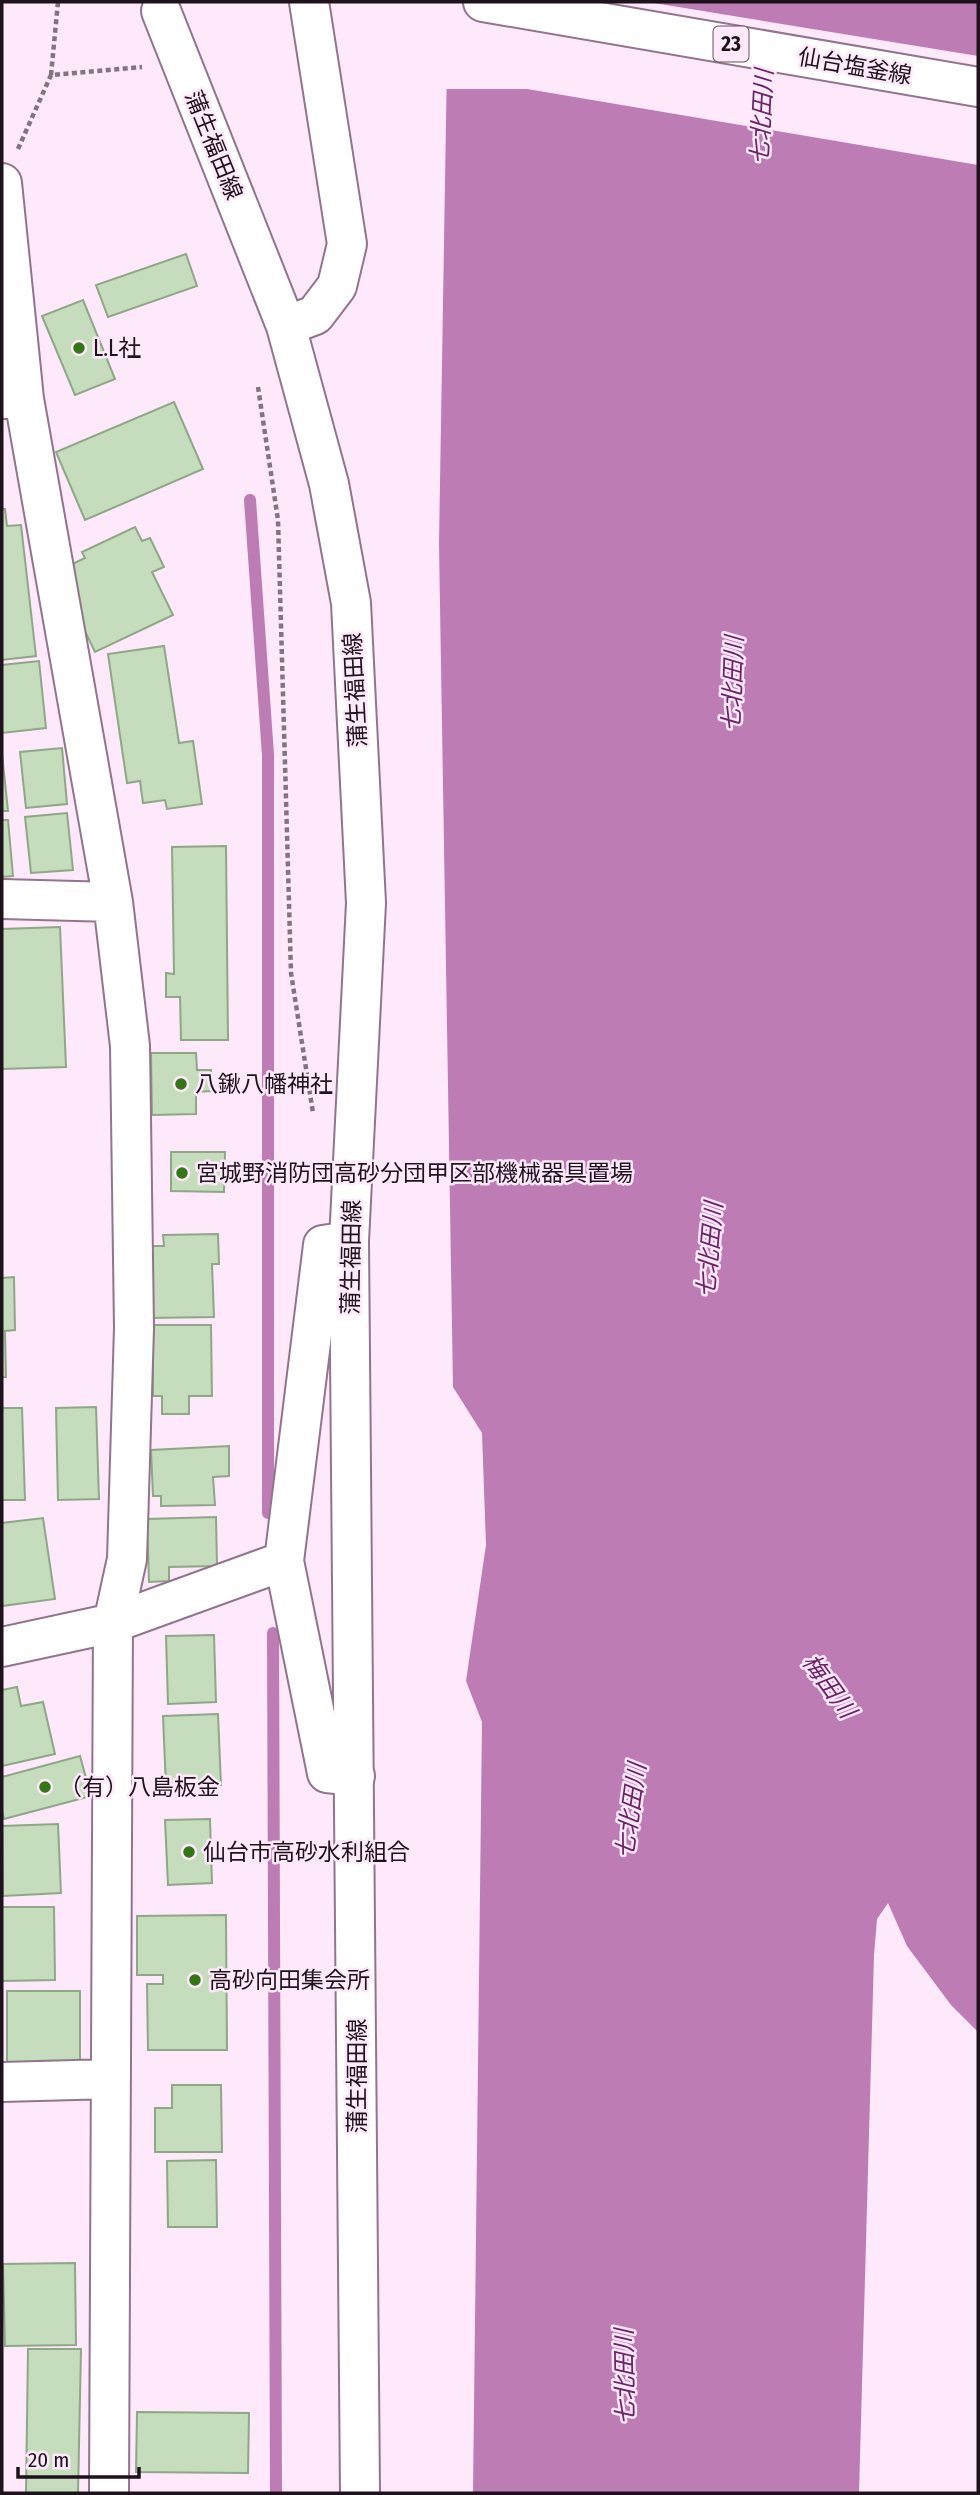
<svg xmlns="http://www.w3.org/2000/svg" width="980" height="2495" font-family="'Fira Sans Condensed','Noto Sans JP',sans-serif">
	<style>
		.water { fill: #bd7db4 }
		.pier { fill: #fde9f9 }
		.lines { fill: none; stroke-linecap: round; stroke-linejoin: round }
		.stream { stroke: #bd7db4; stroke-width: 12 }
		.building { fill: #c5ddbd; stroke: #8fa688; stroke-width: 2 }
		.minor-casing { stroke: #91758d; stroke-width: 42 }
		.major-casing { stroke: #91758d; stroke-width: 42 }
		.path { stroke: #837480; stroke-width: 4.5; stroke-dasharray: 5 3.5; stroke-linecap: butt }
		.minor { stroke: #fff; stroke-width: 38 }
		.major { stroke: #fff; stroke-width: 38 }
		.poi-dot { fill: #337615; stroke: #fde9f9; stroke-width: 2.5 }
		.labels { text-anchor: middle; stroke-width: 5; stroke-linejoin: round; paint-order: stroke }
		.shield { fill: #fde9f9; stroke: #61535e; stroke-width: 2 }
		.shield-label { font-size: 21px; font-weight: bold; fill: #1e131c }
		.street-label { font-size: 23px; fill: #1e131c; stroke: #fde9f9 }
		.poi-label { font-size: 23px; fill: #1e131c; stroke: #fde9f9; text-anchor: start }
		.water-label { font-size: 24px; font-style: italic; fill: #6e2268; stroke: #fde9f9 }
	</style>
	<rect width="100%" height="100%" fill="#fde9f9"/>
	<path class="water" d="M 448,2 L 978,2 L 978,2032 L 951,2005 L 907,1946 L 888,1903 L 877,1919 L 874,1955 L 859,2493 L 473,2493 L 482,1722 L 466,1681 L 486,1545 L 482,1433 L 453,1387 L 439,544 Z"/>
	<path class="pier" d="M 444,2 L 648,2 L 978,56 L 978,165 L 527,89 L 443,89 Z"/>
	<g class="lines">
		<path class="stream" d="M 250,500 L 268,755 L 268,1513
			M 273,1633 L 276,2493"/>
	</g>
	<path class="building" d="M 186,254 L 197,286 L 108,317 L 96,285 Z
		M 83,300 L 115,379 L 75,395 L 42,316 Z
		M 174,402 L 203,469 L 85,520 L 56,452 Z
		M 2,509 L 5,509 L 7,526 L 21,525 L 36,656 L 2,660 Z
		M 135,527 L 142,541 L 150,538 L 164,567 L 152,572 L 173,615 L 95,652 L 80,621 L 68,566 L 85,558 L 82,552 Z
		M 164,646 L 179,743 L 193,741 L 202,804 L 167,809 L 165,800 L 143,803 L 140,781 L 127,783 L 108,654 Z
		M 39,661 L 46,728 L 2,733 L 2,665 Z
		M 62,748 L 67,804 L 26,808 L 20,752 Z
		M 2,754 L 8,811 L 2,811 Z
		M 67,813 L 73,870 L 31,873 L 25,817 Z
		M 2,820 L 8,820 L 13,876 L 2,877 Z
		M 226,846 L 228,1040 L 181,1040 L 180,997 L 166,997 L 166,973 L 174,974 L 172,847 Z
		M 60,927 L 66,1067 L 2,1069 L 2,929 Z
		M 151,1053 L 196,1053 L 197,1070 L 211,1070 L 211,1091 L 196,1092 L 196,1114 L 152,1115 Z
		M 171,1152 L 225,1152 L 224,1192 L 171,1191 Z
		M 218,1234 L 219,1264 L 212,1264 L 214,1317 L 149,1318 L 148,1246 L 164,1246 L 163,1235 Z
		M 14,1277 L 15,1330 L 5,1331 L 6,1377 L 2,1377 L 2,1278 Z
		M 153,1325 L 211,1325 L 212,1396 L 189,1396 L 189,1414 L 162,1414 L 162,1396 L 153,1396 Z
		M 96,1407 L 99,1499 L 58,1500 L 56,1408 Z
		M 2,1408 L 22,1408 L 25,1500 L 2,1500 Z
		M 229,1446 L 229,1476 L 213,1477 L 215,1505 L 161,1506 L 161,1496 L 153,1496 L 151,1450 Z
		M 216,1517 L 217,1566 L 169,1567 L 169,1581 L 149,1582 L 147,1519 Z
		M 43,1518 L 55,1599 L 2,1606 L 2,1523 Z
		M 214,1635 L 216,1702 L 168,1704 L 166,1636 Z
		M 17,1687 L 21,1706 L 43,1702 L 55,1754 L 2,1766 L 2,1690 Z
		M 218,1714 L 221,1785 L 166,1787 L 163,1716 Z
		M 80,1756 L 91,1796 L 4,1819 L 2,1810 L 2,1777 Z
		M 210,1819 L 212,1883 L 168,1885 L 165,1820 Z
		M 58,1824 L 61,1893 L 3,1896 L 2,1826 Z
		M 2,1907 L 54,1907 L 55,1980 L 2,1981 Z
		M 226,1915 L 227,2050 L 148,2050 L 147,1984 L 163,1984 L 163,1975 L 137,1975 L 137,1916 Z
		M 7,1991 L 80,1991 L 80,2078 L 7,2077 Z
		M 172,2085 L 221,2085 L 222,2152 L 155,2152 L 155,2108 L 172,2108 Z
		M 216,2160 L 217,2227 L 168,2227 L 167,2161 Z
		M 75,2263 L 76,2345 L 5,2346 L 3,2264 Z
		M 28,2349 L 81,2349 L 78,2493 L 26,2493 Z
		M 137,2412 L 249,2413 L 248,2473 L 136,2472 Z"/>
	<g class="lines">
		<defs>
			<path id="minor" d="M 2,183 L 24,399 L 2,399
				M 24,399 L 113,902 L 130,1046 L 134,1328 L 127,1559 L 113,1623 L 109,2493
				M 2,899 L 113,902
				M 284,1561 L 327,1773 L 355,1776
				M 2,1647 L 113,1623 L 284,1561 L 323,1245 L 349,1241
				M 2,2082 L 111,2079"/>
			<path id="major" d="M 483,2 L 978,87
				M 161,11 L 286,326 L 329,484 L 351,603 L 366,903 L 349,1241 L 360,2493
				M 286,326 L 315,315 L 337,286 L 347,244 L 309,2"/>
		</defs>
		<use href="#minor" class="minor-casing"/>
		<use href="#major" class="major-casing"/>
		<path class="path" d="M 51,75 L 58,2
			M 18,149 L 51,75 L 142,67
			M 258,387 L 278,520 L 291,973 L 313,1113"/>
		<use href="#minor" class="minor"/>
		<use href="#major" class="major"/>
	</g>
	<g class="poi-dot">
		<circle cx="79" cy="348" r="7"/>
		<circle cx="181" cy="1084" r="7"/>
		<circle cx="182" cy="1173" r="7"/>
		<circle cx="45" cy="1787" r="7"/>
		<circle cx="189" cy="1852" r="7"/>
		<circle cx="195" cy="1980" r="7"/>
	</g>
	<g class="labels">
		<rect class="shield" x="713.5" y="26.5" width="35" height="35" rx="5"/>
		<g class="shield-label">
			<text x="731" y="51">23</text>
		</g>
		<g class="street-label">
			<text transform="translate(855 66) rotate(10)" y="8">仙台塩釜線</text>
			<text transform="translate(214 145) rotate(68)" y="8">蒲生福田線</text>
			<text transform="translate(355 690) rotate(-93)" y="8">蒲生福田線</text>
			<text transform="translate(351 1257) rotate(-89)" y="8">蒲生福田線</text>
			<text transform="translate(357 2076) rotate(-90)" y="8">蒲生福田線</text>
		</g>
		<g class="poi-label">
			<text x="93" y="356">L.L社</text>
			<text x="195" y="1092">八鍬八幡神社</text>
			<text x="196" y="1181">宮城野消防団高砂分団甲区部機械器具置場</text>
			<text x="59" y="1795">（有）八島板金</text>
			<text x="203" y="1860">仙台市高砂水利組合</text>
			<text x="209" y="1988">高砂向田集会所</text>
		</g>
		<g class="water-label">
			<text transform="translate(762 117) rotate(-87)" y="8">七北田川</text>
			<text transform="translate(733 684) rotate(-88)" y="8">七北田川</text>
			<text transform="translate(710 1250) rotate(-85)" y="8">七北田川</text>
			<text transform="translate(829 1686) rotate(54)" y="8">梅田川</text>
			<text transform="translate(631 1811) rotate(-82)" y="8">七北田川</text>
			<text transform="translate(625 2377) rotate(-91)" y="8">七北田川</text>
		</g>
	</g>
	<rect width="980" height="2495" fill="none" stroke="#1e131c" stroke-width="7"/>
	<path d="M18 2467v10h121v-10" fill="none" stroke="#1e131c" stroke-width="3.5"/>
	<text x="28" y="2467" font-size="21" fill="#1e131c" stroke="#fde9f9" stroke-width="5" paint-order="stroke">20 m</text>
</svg>
